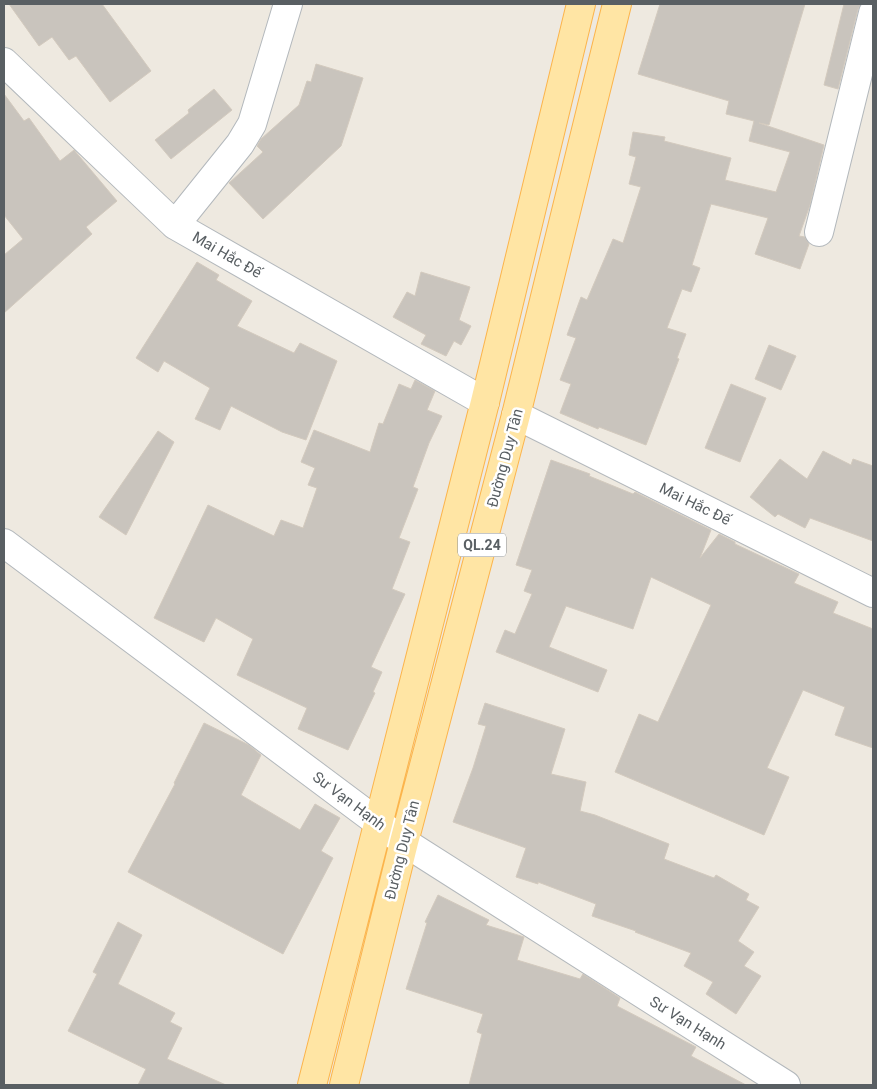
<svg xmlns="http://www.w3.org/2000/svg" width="877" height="1089" font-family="Roboto,sans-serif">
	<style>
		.building { fill: #c9c4bd; stroke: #d3cabe }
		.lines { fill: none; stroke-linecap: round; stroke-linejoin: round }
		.minor-casing { stroke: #b3b8bc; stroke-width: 30 }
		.major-casing { stroke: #fcb44b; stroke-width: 30 }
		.minor { stroke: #fff; stroke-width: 28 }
		.major { stroke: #ffe5a4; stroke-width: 28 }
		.labels { text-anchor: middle; stroke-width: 5; stroke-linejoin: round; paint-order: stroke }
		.shield { fill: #fff; stroke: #8b8f92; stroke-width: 1 }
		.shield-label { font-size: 14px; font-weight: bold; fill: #595f63 }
		.street-label { font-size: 15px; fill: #595f63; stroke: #fff }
	</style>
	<rect width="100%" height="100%" fill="#eee9e0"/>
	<path class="building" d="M 9,4 L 102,4 L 151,71 L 110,102 L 76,56 L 69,60 L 52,37 L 39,46 Z
		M 660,4 L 805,4 L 769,125 L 759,123 L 824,145 L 810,205 L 799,236 L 805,237 L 809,244 L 800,269 L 755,254 L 768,218 L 711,204 L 692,265 L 700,268 L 691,292 L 682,289 L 667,328 L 686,334 L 677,358 L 679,359 L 646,445 L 599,427 L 598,429 L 560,413 L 571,384 L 560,380 L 576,338 L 567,335 L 581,297 L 587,300 L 613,239 L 623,243 L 641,187 L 629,184 L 636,157 L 629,155 L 633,132 L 665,137 L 664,141 L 731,158 L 725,180 L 776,192 L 790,152 L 749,141 L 754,121 L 726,114 L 729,101 L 638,74 Z
		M 844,4 L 861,4 L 858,9 L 838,89 L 824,85 Z
		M 316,64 L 363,78 L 341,146 L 263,219 L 229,183 L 263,152 L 257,146 L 261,139 L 299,105 L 307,81 L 311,82 Z
		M 214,89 L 232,110 L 171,159 L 155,140 L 189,113 L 188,110 Z
		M 4,94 L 24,121 L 29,118 L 60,161 L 74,150 L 117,201 L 86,227 L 92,234 L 4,313 L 4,255 L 23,239 L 4,215 Z
		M 197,262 L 219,275 L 216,280 L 252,301 L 237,326 L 294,353 L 300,343 L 337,361 L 306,440 L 282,432 L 231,406 L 220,430 L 195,419 L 210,388 L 164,361 L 158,372 L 136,358 Z
		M 421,272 L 470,287 L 459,320 L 471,326 L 461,345 L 454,341 L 446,356 L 421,344 L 426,335 L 393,317 L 407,292 L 415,296 Z
		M 769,345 L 796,356 L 781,390 L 755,379 Z
		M 415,380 L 435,391 L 427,410 L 442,416 L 429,443 L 413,487 L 418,489 L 399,538 L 410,542 L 392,589 L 405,594 L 371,667 L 382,672 L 373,692 L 375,693 L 348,750 L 298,729 L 307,708 L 237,675 L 253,639 L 216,618 L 204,642 L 154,618 L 208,505 L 274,536 L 281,520 L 303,528 L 317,488 L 308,485 L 315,468 L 301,462 L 314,430 L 370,452 L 379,423 L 383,424 L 399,384 L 411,389 Z
		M 731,384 L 766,398 L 740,462 L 705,448 Z
		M 158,431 L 174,442 L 126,535 L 99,517 Z
		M 823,451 L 851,465 L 853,459 L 873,466 L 873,541 L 810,518 L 805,528 L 778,514 L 775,517 L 750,497 L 780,459 L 807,479 Z
		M 551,460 L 590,474 L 589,476 L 633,494 L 635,492 L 711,530 L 700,558 L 719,534 L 735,542 L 735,544 L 799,574 L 794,583 L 838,602 L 833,613 L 873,629 L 873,748 L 835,735 L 845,707 L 803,690 L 767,768 L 789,777 L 764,835 L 615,772 L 639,714 L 658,722 L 711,605 L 651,577 L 633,629 L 566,606 L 549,647 L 607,670 L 598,692 L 496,652 L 505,630 L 515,634 L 532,594 L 524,591 L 532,570 L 516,565 Z
		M 485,703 L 565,729 L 551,774 L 586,782 L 580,811 L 595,815 L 669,844 L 664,859 L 714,878 L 716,875 L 749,894 L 746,900 L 759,907 L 738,941 L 754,952 L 744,966 L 761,976 L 736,1014 L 706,994 L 713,982 L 684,966 L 691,953 L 635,932 L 636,931 L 592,916 L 596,904 L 538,882 L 538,884 L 516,877 L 526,848 L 453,822 L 473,768 L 486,726 L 478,724 Z
		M 204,723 L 249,745 L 261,755 L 241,795 L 300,830 L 315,804 L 340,818 L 321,851 L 333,858 L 283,954 L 128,872 L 175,784 L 174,783 Z
		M 438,895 L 489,920 L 486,925 L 524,937 L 517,960 L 580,979 L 583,974 L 620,998 L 617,1006 L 696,1047 L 691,1056 L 746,1085 L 469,1085 L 482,1034 L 477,1032 L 483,1014 L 406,989 L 427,923 L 425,922 Z
		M 118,922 L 142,935 L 118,984 L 175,1013 L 170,1022 L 182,1028 L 167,1059 L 226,1085 L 138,1085 L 146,1069 L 68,1031 L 97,974 L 93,972 Z"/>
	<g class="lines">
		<defs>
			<path id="minor" d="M 4,62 L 175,225 L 485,402
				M 175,225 L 240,144 L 252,124 L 288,4
				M 819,232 L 873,13
				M 516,415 L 873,593
				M 4,543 L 404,842 L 786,1085"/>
			<path id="major" d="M 312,1085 L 485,402 L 581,4
				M 344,1085 L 404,842 L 516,415 L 617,4"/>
		</defs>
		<use href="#minor" class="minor-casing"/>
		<use href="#major" class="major-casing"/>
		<use href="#minor" class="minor"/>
		<use href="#major" class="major"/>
	</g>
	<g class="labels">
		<rect class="shield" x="458" y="533.5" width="48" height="23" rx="4"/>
		<g class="shield-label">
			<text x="482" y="550">QL.24</text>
		</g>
		<g class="street-label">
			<text transform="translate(227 255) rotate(30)" y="5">Mai Hắc Đế</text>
			<text transform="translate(505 458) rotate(-75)" y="5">Đường Duy Tân</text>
			<text transform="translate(695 504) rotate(26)" y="5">Mai Hắc Đế</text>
			<text transform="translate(349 801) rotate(37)" y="5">Sư Vạn Hạnh</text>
			<text transform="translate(402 850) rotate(-76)" y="5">Đường Duy Tân</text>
			<text transform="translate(688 1023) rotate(32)" y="5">Sư Vạn Hạnh</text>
		</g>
	</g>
	<rect width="877" height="1089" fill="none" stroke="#595f63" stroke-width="10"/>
</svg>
